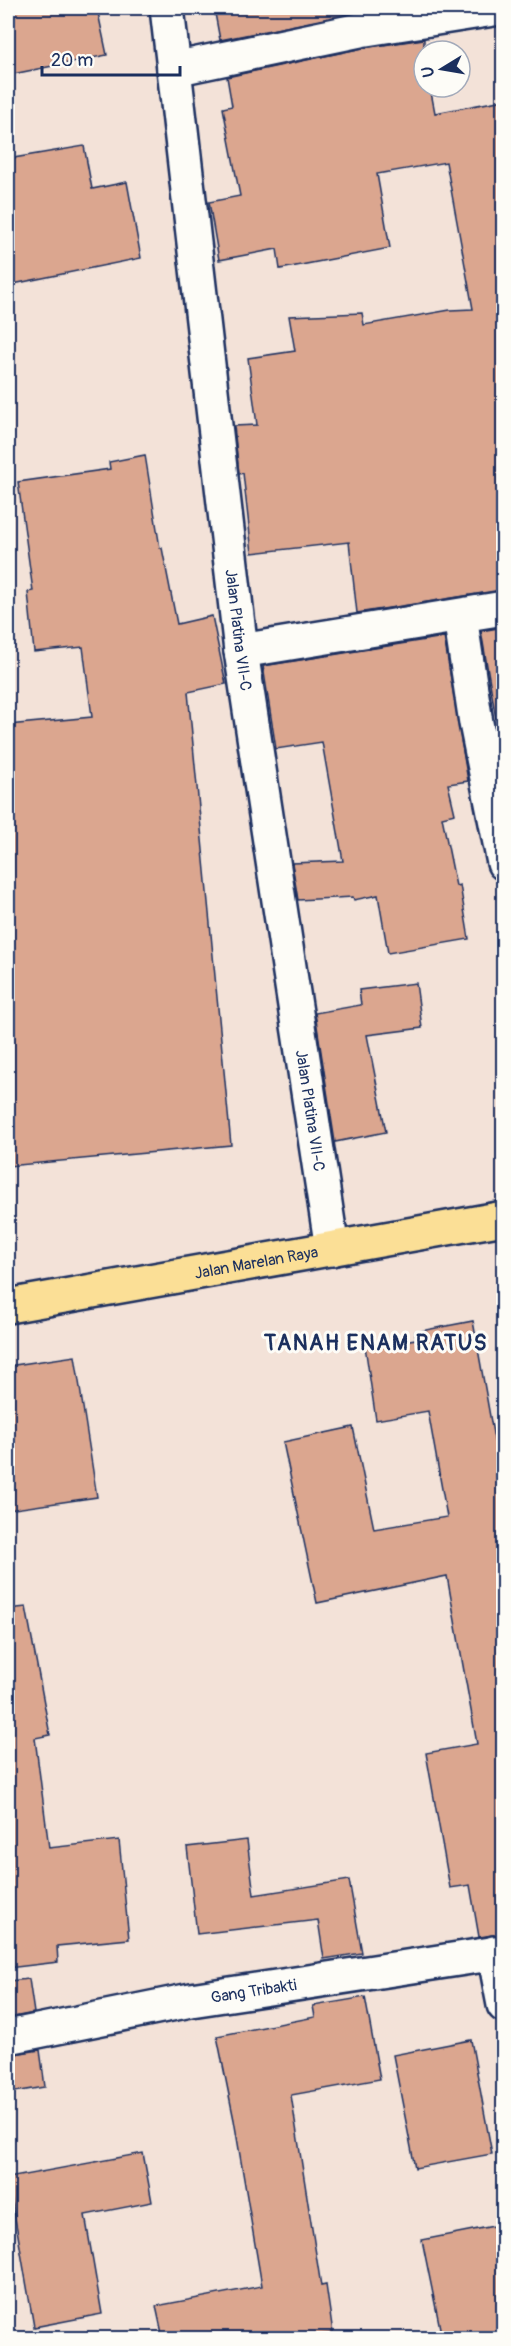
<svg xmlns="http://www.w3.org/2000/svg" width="511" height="2346" font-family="Pangolin,sans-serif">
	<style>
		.built { fill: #ecd0c2 }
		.building { fill: #dba68f; stroke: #1b2f5e; stroke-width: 1.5 }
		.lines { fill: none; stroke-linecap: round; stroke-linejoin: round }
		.minor-casing { stroke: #1b2f5e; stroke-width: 38 }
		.primary-casing { stroke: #1b2f5e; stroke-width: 38 }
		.minor { stroke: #fdfcf7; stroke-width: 33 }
		.primary { stroke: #fbdf96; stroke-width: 33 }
		.labels { text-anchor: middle; stroke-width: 6; stroke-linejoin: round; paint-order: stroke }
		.street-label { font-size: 16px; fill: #1b2f5e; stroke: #fdfcf7 }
		.district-label { font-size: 22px; font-weight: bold; letter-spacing: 1.5px; fill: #1b2f5e; stroke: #fdfcf7 }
	</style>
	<rect width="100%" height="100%" fill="#f3e2d8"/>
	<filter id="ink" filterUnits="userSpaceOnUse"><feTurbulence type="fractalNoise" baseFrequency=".0167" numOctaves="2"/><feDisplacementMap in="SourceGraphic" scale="12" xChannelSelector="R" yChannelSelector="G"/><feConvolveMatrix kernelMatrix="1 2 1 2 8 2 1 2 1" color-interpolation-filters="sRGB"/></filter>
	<g filter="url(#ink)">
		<path class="built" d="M 503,1266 L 504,1266 L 503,1311 L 495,1268 Z"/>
		<path class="building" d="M 8,8 L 97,8 L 107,55 L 8,75 Z
			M 214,8 L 382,8 L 220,40 Z
			M 424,39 L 424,87 L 430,87 L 435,113 L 504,100 L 504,590 L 357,613 L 349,542 L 252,553 L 243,473 L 239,474 L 234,426 L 257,425 L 248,358 L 295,351 L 289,316 L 362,313 L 364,325 L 450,310 L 473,309 L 446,162 L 377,174 L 390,248 L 280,269 L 277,249 L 219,260 L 209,202 L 240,196 L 223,108 L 232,106 L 227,77 L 363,48 Z
			M 84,146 L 92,189 L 127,182 L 141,258 L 8,285 L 8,159 Z
			M 145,455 L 160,548 L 162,548 L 177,624 L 212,616 L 226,684 L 188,692 L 231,1145 L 8,1166 L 8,725 L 92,717 L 83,647 L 34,652 L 28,592 L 33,591 L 18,482 L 110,469 L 109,462 Z
			M 504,627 L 504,765 L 481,631 Z
			M 444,637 L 468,781 L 448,784 L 455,814 L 442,817 L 456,886 L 460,885 L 469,939 L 388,953 L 378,895 L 354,900 L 353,897 L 298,900 L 292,863 L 343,861 L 322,742 L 276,749 L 263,666 Z
			M 416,983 L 422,1028 L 367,1035 L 386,1132 L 335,1142 L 315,1013 L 361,1005 L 359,990 Z
			M 473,1321 L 504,1495 L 504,1934 L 479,1937 L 470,1885 L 450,1888 L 426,1753 L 477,1744 L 447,1576 L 317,1603 L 283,1442 L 353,1427 L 374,1529 L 447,1517 L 428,1411 L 376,1420 L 365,1346 L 416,1339 L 415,1332 Z
			M 75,1356 L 97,1497 L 8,1510 L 8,1366 Z
			M 26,1607 L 50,1735 L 35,1738 L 49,1848 L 119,1840 L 129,1939 L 57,1946 L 58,1962 L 8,1968 L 8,1609 Z
			M 247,1840 L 254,1895 L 349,1880 L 362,1953 L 324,1959 L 318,1920 L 197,1934 L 187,1847 Z
			M 29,1979 L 34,2013 L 8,2018 L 8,1981 Z
			M 365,1997 L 380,2079 L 291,2095 L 321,2286 L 326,2285 L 333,2333 L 300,2338 L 163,2338 L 156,2306 L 262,2286 L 234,2120 L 217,2036 L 315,2017 L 313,2006 Z
			M 471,2040 L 492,2154 L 415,2168 L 393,2055 Z
			M 40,2050 L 45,2087 L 8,2093 L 8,2055 Z
			M 143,2153 L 152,2202 L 85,2215 L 102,2314 L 34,2327 L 8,2178 Z
			M 499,2225 L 504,2249 L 504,2338 L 442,2338 L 422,2240 Z"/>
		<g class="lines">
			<defs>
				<g id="minor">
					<path id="s1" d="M 167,8 L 241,651 L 332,1249"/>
					<path d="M 174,69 L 360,30 L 500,8"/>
					<path d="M 460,616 L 476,723 L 504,863"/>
					<path d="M 241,651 L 504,608"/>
					<path d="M 494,1953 L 504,2005"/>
					<path id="s2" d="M 8,2037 L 191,2000 L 504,1952"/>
				</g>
				<g id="primary">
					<path id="s3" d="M 8,1306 L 504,1218"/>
				</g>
			</defs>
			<use href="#minor" class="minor-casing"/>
			<use href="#primary" class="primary-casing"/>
			<use href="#minor" class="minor"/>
			<use href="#primary" class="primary"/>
		</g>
	</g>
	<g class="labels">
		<g class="street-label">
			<text dy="6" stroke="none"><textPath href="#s1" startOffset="626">Jalan Platina VII-C</textPath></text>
			<text dy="6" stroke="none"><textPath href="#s1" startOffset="1112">Jalan Platina VII-C</textPath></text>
			<text dy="6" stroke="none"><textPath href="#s3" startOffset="252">Jalan Marelan Raya</textPath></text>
			<text dy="6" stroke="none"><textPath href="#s2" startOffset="250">Gang Tribakti</textPath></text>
		</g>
		<g class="district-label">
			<text x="376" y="1350">TANAH ENAM RATUS</text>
		</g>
	</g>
	<rect width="511" height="2346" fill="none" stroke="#fdfcf7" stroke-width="30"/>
	<rect x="15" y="15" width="481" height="2316" fill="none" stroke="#1b2f5e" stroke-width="2" filter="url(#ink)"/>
	<g transform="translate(442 69) rotate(259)"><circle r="28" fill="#fdfcf7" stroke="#a3aaba" stroke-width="1.5"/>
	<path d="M0-4.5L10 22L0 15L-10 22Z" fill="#1b2f5e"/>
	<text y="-9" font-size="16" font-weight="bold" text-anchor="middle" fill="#1b2f5e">U</text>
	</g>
	<path d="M42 66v9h138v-9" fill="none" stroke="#1b2f5e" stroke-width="3"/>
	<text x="51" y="66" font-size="18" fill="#1b2f5e" stroke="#fdfcf7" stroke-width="4.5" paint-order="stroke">20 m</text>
</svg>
